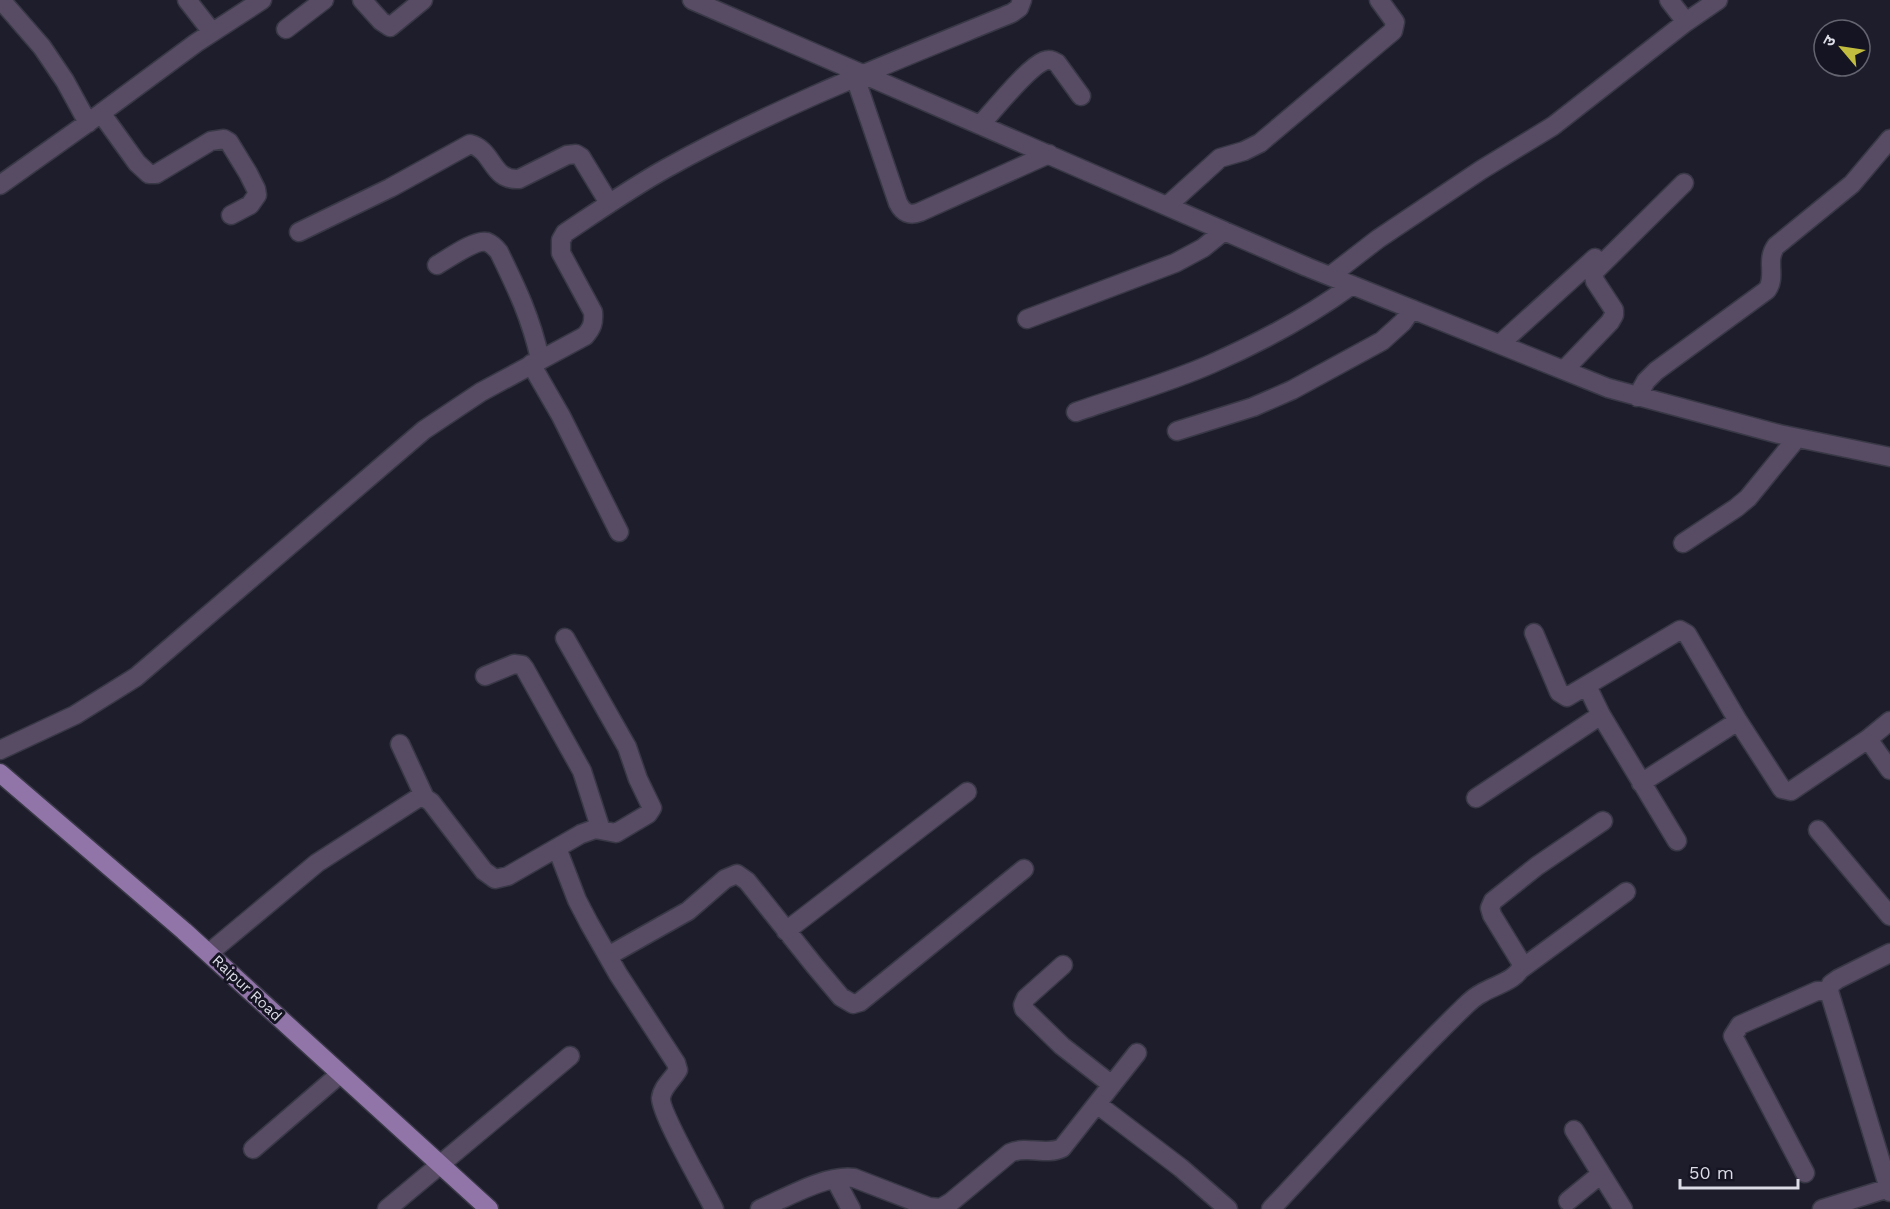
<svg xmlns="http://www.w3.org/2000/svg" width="1890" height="1209" font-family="'Work Sans','Noto Sans Devanagari',sans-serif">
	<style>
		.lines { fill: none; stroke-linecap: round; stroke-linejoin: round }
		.minor-casing { stroke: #383846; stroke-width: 21 }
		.major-casing { stroke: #383846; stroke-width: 21 }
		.minor { stroke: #584b64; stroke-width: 18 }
		.major { stroke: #9175a8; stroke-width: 18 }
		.labels { text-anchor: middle; stroke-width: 6; stroke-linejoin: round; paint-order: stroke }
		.street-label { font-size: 15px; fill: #dbdce6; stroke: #141422 }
	</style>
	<rect width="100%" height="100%" fill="#1d1d2c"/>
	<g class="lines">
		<defs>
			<path id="minor" d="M 1,0 L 42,47 L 65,81 L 88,123
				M 187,0 L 212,32
				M 362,0 L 381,21 L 390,27 L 423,0
				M 692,0 L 1307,267 L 1608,388 L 1779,434 L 1890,457
				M 1669,0 L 1686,22
				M 286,29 L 324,0
				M 855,77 L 898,203 C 903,213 910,216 920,212 L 1049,154
				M 101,113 L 137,163 L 149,174 L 156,174 L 211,141 L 224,139 L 229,142 L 248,173 L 256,189 L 257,195 L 250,205 L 231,215
				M 980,125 C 994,110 1027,68 1044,61 C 1049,59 1052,60 1057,63 L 1081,96
				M 0,185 L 93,119 L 196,43 L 262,0
				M 1167,206 L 1220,158 L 1244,151 L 1260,143 L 1393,31 L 1395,22 L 1379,0
				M 299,232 L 390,188 L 470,144 C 494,150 491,181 519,179 L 567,155 L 576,154 L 581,157 L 609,203
				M 437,265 C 448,259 475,239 487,242 C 492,244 496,248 499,252 C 517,289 531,318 540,359
				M 1330,276 L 1378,239 L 1481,170 L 1553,126 L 1686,22 L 1718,0
				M 1027,319 L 1175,263 L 1203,248 L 1224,231
				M 1500,344 L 1595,258
				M 531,364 L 561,416 L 619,532
				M 1564,370 L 1610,322 L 1614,315 L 1614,310 L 1595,281 L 1594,276 L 1596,270 L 1684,183
				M 1637,397 L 1646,381 L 1656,371 L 1767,290 C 1777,276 1765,261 1776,246 L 1852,184 L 1890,139
				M 1076,412 C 1121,396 1168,383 1211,364 C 1261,342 1308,317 1352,285
				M 1177,431 L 1253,407 L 1292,390 L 1382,341 L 1403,322 L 1412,309
				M 1683,543 L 1736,508 L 1748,498 L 1797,438
				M 1534,633 L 1559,692 L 1567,697 L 1680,630 L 1687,634 L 1738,721 L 1782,789 L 1791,791 L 1868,739 L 1890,721
				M 485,676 L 514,664 L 522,665 L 525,669 L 582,771 L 601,830
				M 1587,686 L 1601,715 L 1677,841
				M 1868,739 L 1890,770
				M 400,744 L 425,798
				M 0,750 L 75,715 L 136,677 L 424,430 L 481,392 L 585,336 C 592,328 594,323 593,312 L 561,253 L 561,240 L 565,233 C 598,211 631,188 665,169 C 776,107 895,61 1012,13 L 1019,8 L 1022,0
				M 1641,783 L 1738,721
				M 1476,798 L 1601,715
				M 1818,830 L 1890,916
				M 557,848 L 577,900 L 589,923 L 618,974 L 676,1063 L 678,1070 C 673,1079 662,1087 661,1098 C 660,1113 705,1190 714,1209
				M 786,931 L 967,792
				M 209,953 L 317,863 L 418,798 L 425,798 L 431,802 L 484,871 L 495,879 L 508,876 L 581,834 L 595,829 L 616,833 L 648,814 L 652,808 L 638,779 L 627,747 L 565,638
				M 1890,953 L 1838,979 L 1831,984 L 1829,991 L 1890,1192
				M 608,956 L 688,911 L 725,879 L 737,874 L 747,881 L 814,965 L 841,997 L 853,1004 L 860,1002 L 1024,869
				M 1063,965 L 1026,998 L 1023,1005 L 1024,1009 L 1062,1046 L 1112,1085
				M 1521,969 L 1626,892
				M 1097,1104 L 1181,1168 L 1228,1209
				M 1574,1130 L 1623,1209
				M 253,1149 L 340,1074
				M 1805,1173 L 1733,1036 L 1740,1025 L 1817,991 L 1829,991
				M 835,1179 L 851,1209
				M 1568,1201 L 1601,1174
				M 387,1209 L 570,1056
				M 760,1209 C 786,1198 826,1174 854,1178 L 929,1207 L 941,1208 L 951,1202 L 1010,1153 C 1027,1145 1046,1156 1062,1148 L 1137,1053
				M 1271,1209 C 1335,1141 1397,1072 1464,1007 C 1470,1001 1476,996 1482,993 C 1495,985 1519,980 1522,964 L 1492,915 L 1490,908 L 1493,901 L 1537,866 L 1603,821
				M 1822,1209 L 1889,1188"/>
			<path id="major" d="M 0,773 L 184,931 L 489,1209"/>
		</defs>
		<use href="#minor" class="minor-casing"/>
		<use href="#major" class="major-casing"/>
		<use href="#minor" class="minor"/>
		<use href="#major" class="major"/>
	</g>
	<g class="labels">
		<g class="street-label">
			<text transform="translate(247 988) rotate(43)" y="5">Raipur Road</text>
		</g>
	</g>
	<g transform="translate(1842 48) rotate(299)"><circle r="28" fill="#141422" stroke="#646470" stroke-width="1.5"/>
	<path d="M0-4.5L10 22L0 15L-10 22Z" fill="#c2bd3f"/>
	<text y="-9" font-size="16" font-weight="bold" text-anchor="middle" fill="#dbdce6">उ</text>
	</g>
	<path d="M1680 1179v9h118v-9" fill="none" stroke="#dbdce6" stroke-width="3"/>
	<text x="1689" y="1179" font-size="18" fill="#dbdce6" stroke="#141422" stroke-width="4.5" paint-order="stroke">50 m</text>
</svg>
